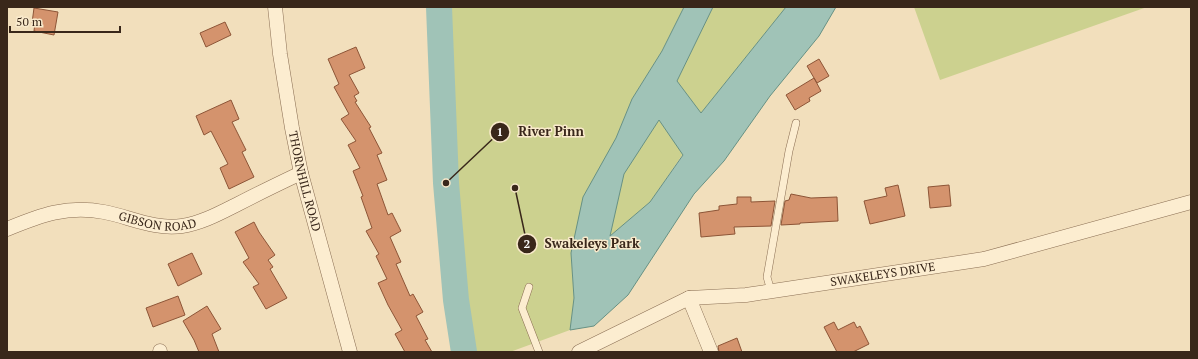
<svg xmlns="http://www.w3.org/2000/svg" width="1198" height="359" font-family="'PT Serif',serif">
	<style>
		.green { fill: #ccd18f }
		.water { fill: #a0c3b7; stroke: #679184; fill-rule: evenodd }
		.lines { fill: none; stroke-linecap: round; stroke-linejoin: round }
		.river { stroke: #a0c3b7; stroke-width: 26 }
		.building { fill: #d4936d; stroke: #8d5537 }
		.service-casing { stroke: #8b6f54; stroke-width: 8 }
		.minor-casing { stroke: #8b6f54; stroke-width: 15 }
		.service { stroke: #fcedd0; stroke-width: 7 }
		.minor { stroke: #fcedd0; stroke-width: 14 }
		.labels { text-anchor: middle; stroke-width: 3; stroke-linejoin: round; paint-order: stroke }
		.street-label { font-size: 12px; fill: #39271a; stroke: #f9eacc }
		.leader { fill: none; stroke: #39271a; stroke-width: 1.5 }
		.callout-dot { fill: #39271a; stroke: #f9eacc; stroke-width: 1.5 }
		.mark-label { font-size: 12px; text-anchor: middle; font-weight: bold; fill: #fff }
		.callout-label { font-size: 13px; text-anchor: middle; font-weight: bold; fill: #39271a; stroke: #f9eacc; stroke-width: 3; stroke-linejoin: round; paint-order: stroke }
	</style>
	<rect width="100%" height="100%" fill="#f2dfbc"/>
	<path class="green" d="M 432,7 L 684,7 L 662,51 L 632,99 L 616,138 L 571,253 L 574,298 L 570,330 L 510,352 L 457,352 L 432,91 Z
		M 713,7 L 786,7 L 701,113 L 677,81 Z
		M 914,7 L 1147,7 L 940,80 Z
		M 659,120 L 683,154 L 650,202 L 609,237 L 624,173 Z"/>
	<path class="water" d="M 684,7 L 713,7 L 677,81 L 701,113 L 786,7 L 836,7 L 819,36 L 770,96 L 724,161 L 694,194 L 628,295 L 594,326 L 570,330 L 574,298 L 571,253 L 583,197 L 616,138 L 632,99 L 662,51 ZM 659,120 L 683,155 L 650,202 L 610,236 L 624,174 Z"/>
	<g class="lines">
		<path class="river" d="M 439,7 L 446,183 L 456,300 L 464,352"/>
	</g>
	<path class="building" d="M 34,8 L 58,12 L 54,35 L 34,31 L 35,23 L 32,23 Z
		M 225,22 L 231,35 L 206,47 L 200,33 Z
		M 356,47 L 365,68 L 349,75 L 359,93 L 354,96 L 357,101 L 355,102 L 371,127 L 369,128 L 382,153 L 377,155 L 387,180 L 377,184 L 388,215 L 392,213 L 401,231 L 390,237 L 401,262 L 396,264 L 410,296 L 413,294 L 423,312 L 416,316 L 428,339 L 425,340 L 432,352 L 405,352 L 395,334 L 402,330 L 388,305 L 378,283 L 387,279 L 376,256 L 379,254 L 366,231 L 372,228 L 361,197 L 363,196 L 353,171 L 360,168 L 348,145 L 356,141 L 341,119 L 349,114 L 334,87 L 339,84 L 328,59 Z
		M 819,59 L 829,76 L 817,83 L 807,66 Z
		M 814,78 L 821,91 L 809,98 L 810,101 L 795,110 L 786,95 Z
		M 231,100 L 239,119 L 232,122 L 246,150 L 242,152 L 254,177 L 229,189 L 220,168 L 228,164 L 211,131 L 204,135 L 196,116 Z
		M 898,185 L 905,216 L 870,224 L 864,201 L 887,196 L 885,188 Z
		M 949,185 L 951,206 L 930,208 L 928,187 Z
		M 791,194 L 811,198 L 837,197 L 838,221 L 800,223 L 800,224 L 781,225 L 785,201 L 789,200 Z
		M 737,197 L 751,197 L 751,202 L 775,201 L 771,226 L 734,227 L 735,234 L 701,237 L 699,213 L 719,210 L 719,206 L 737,204 Z
		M 254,222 L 259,232 L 275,255 L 268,260 L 273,267 L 270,269 L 287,298 L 266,309 L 253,287 L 259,284 L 243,262 L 249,258 L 235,232 Z
		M 192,253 L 202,274 L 178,286 L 168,264 Z
		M 178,296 L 185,315 L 153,327 L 146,308 Z
		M 207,306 L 221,329 L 212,334 L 219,352 L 199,352 L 194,340 L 183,321 Z
		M 834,322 L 838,330 L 854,322 L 857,328 L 860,326 L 869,344 L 853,352 L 837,352 L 824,327 Z
		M 737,338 L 742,352 L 719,352 L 718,346 Z"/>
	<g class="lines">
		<defs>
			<path id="service" d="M 529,287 L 522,308 L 539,352
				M 771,291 L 767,277 L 789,151 L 796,123"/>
			<g id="minor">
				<path id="s1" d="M 275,7 L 280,54 L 292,128 L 301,173 L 350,352"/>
				<path id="s2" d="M 7,229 C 41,215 67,205 104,212 C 130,217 155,230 182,226 C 202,223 220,213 238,204 C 259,193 280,183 301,173"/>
				<path d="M 689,298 L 711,352"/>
				<path d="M 160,351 L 160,352"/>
				<path id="s3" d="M 579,352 L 689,298 L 746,295 L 984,259 L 1191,202"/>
			</g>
		</defs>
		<use href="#service" class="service-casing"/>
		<use href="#minor" class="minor-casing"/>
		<use href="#service" class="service"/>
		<use href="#minor" class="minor"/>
	</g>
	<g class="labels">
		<g class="street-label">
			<text dy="4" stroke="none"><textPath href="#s1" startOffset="177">THORNHILL ROAD</textPath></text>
			<text dy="4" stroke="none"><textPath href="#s2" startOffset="155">GIBSON ROAD</textPath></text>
			<text dy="4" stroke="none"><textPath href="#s3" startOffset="318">SWAKELEYS DRIVE</textPath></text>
		</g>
	</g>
	<path class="leader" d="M446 183L500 132M515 188L527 244"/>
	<g class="callout-dot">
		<circle cx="446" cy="183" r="4"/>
		<circle cx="515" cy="188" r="4"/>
		<circle cx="500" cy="132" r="10"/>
		<circle cx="527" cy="244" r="10"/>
	</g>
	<g class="mark-label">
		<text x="500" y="136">1</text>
		<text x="527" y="248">2</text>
	</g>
	<g class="callout-label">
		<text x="551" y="136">River Pinn</text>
		<text x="592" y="248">Swakeleys Park</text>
	</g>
	<rect width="1198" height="359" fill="none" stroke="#39271a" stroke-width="16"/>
	<path d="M10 26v6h110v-6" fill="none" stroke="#39271a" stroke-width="2"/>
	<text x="16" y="26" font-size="12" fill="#39271a" stroke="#f9eacc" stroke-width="3" paint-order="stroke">50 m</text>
</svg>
